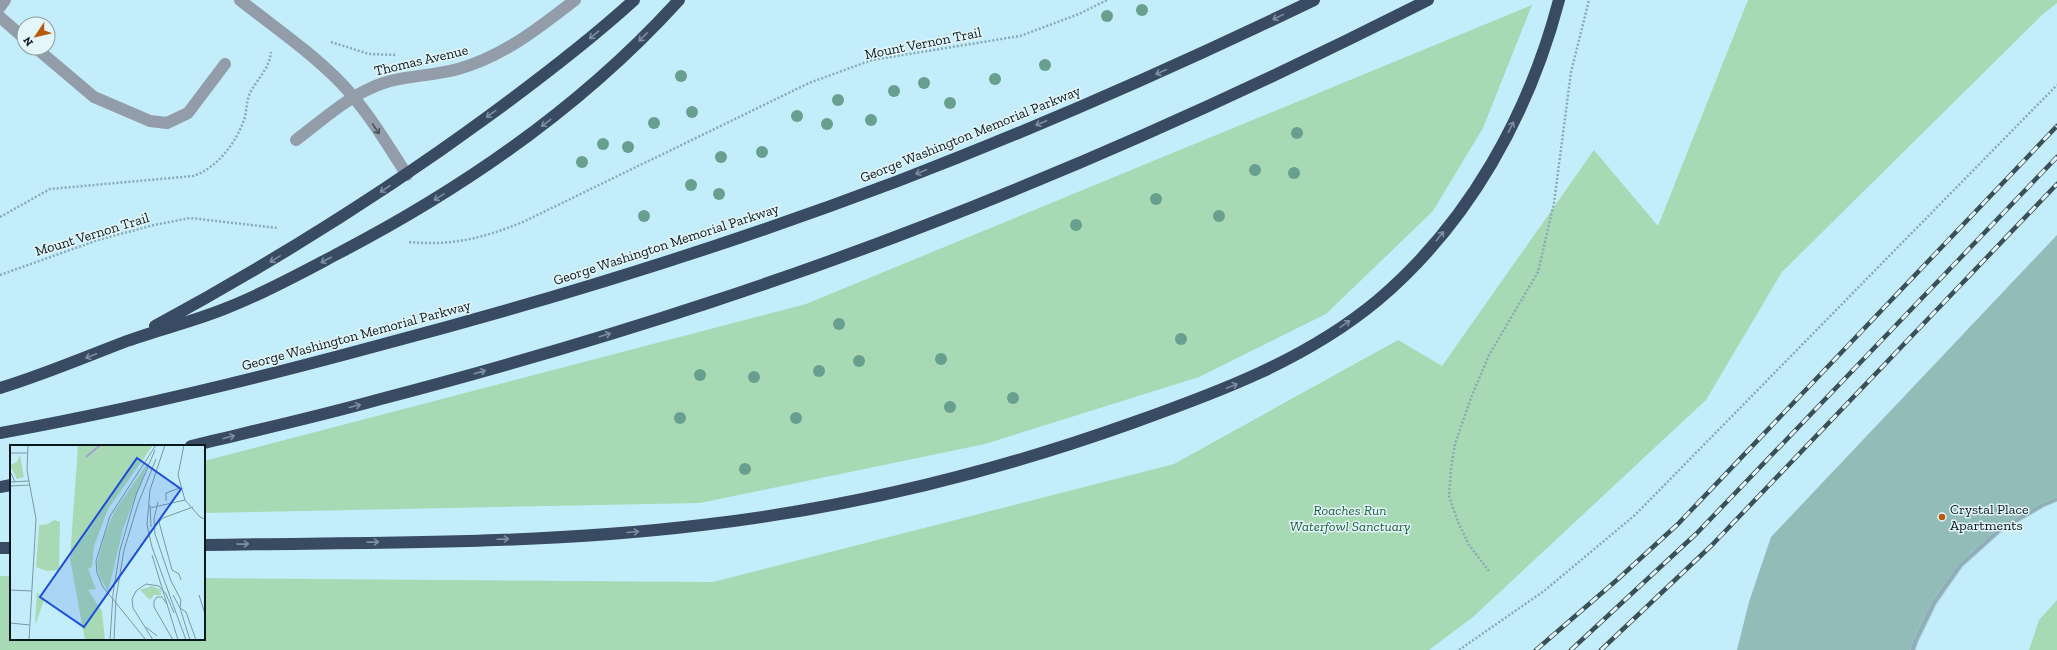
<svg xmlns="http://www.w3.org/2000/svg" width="2057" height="650" font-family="'Zilla Slab',serif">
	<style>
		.green { fill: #a7dab4 }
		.building { fill: #91bcb7; filter: url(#shadow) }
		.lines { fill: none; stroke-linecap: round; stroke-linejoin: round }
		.path { stroke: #89aab5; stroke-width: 2.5; stroke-dasharray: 2 2; stroke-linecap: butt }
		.minor { stroke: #939da9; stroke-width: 12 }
		.highway { stroke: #384b63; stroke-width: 12 }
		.rail-casing { stroke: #395057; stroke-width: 4.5 }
		.rail { stroke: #e5f6fb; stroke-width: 3; stroke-dasharray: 9; stroke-linecap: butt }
		.tree { fill: #699f8f }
		.oneway { stroke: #7d8fa0 }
		.oneway2 { stroke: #47545c }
		.poi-dot { fill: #b7590c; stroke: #e5f6fb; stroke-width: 1.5 }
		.labels { text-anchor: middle; stroke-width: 3; stroke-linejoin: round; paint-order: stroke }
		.street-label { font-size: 14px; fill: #08181d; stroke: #e5f6fb }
		.poi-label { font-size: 14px; fill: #08181d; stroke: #e5f6fb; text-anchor: start }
		.park-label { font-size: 14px; font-style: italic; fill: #1e6037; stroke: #e5f6fb }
		.inset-river { fill: none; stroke: #a49edc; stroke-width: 2 }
		.inset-road { fill: none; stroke: #7998a2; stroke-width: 1 }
		.view { fill: #1d4ed8; fill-opacity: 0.15; stroke: #1d4ed8; stroke-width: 2 }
		.inset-edge { fill: none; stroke: #08181d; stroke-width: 2 }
	</style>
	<defs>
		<filter id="shadow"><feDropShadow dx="4.5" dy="2.5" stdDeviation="0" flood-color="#0004"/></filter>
	</defs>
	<rect width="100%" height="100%" fill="#c4edfb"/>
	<path class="green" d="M 1748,0 L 2057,0 L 2057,3 L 2042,15 L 1782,272 L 1706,400 L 1473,617 L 1429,650 L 0,650 L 0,576 L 11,576 L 11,639 L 204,639 L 204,578 L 713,582 L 1174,464 L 1398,340 L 1442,366 L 1594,150 L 1658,226 Z
		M 1532,5 L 1483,128 L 1433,211 L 1326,314 L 1199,377 L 985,444 L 700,503 L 204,513 L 204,461 L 806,304 Z
		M 2057,600 L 2057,650 L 2029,650 L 2039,620 Z"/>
	<path class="building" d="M 2057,235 L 2057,497 L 2040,504 L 1997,529 L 1958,564 L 1932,601 L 1913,640 L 1910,650 L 1737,650 L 1749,602 L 1771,537 Z"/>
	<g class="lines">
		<path class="path" d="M 331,42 L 369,54 L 397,55
			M 0,217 L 50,189 L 193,176 C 216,169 236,143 244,120 C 247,111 246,102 250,93 C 257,79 270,68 271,52
			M 409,242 C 453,246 483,238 523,222 L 809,83 L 872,60 L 1020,36 L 1079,14 L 1107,0
			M 0,275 L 98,240 L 154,225 L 190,218 L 278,228
			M 1489,571 L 1469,545 L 1458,522 L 1449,496 L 1451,468 L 1455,444 L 1471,398 L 1489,355 L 1538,272 L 1554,203 L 1571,72 L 1589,0
			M 1459,650 L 1544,591 L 1635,515 L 2057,85"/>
		<path class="minor" d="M 240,0 C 274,27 311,52 341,83 C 367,110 387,144 407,175
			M 0,7 L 5,0
			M 0,17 L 24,38
			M 36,48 L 94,97 L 150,121 L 167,123 L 188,113 L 225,64
			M 296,140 C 320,122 344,100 371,88 C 398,75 429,77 458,69 C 502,57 539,28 575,0"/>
		<path class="highway" d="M 155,326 C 273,262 381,195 490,115 C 539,79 588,42 634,0
			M 0,388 C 43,375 85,357 127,341 C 160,329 196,321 229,307 C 267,292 303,272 339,253 C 466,187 583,106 679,0
			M 0,433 C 128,410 255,379 380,345 C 555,299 729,245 898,181 C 1039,127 1177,66 1314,0
			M 191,446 C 253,431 316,417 377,400 C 488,371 599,339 708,303 C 956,222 1195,118 1428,0
			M 0,487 L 11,485
			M 204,545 C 370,542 537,545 702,525 C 849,508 992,473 1132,423 C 1219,392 1306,360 1378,300 C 1469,223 1529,114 1559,0
			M 0,548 L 11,548"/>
		<defs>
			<path id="rail" d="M 1536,650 L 1618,579 L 1678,524 L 2057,126
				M 1571,650 L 1697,533 L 2057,157
				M 1601,650 L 1712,545 L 2057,184"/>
		</defs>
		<use href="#rail" class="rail-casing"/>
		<use href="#rail" class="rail"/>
	</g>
	<g class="tree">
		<circle cx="1142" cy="10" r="6"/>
		<circle cx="1107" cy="16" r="6"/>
		<circle cx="1045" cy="65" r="6"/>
		<circle cx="681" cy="76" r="6"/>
		<circle cx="995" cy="79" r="6"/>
		<circle cx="924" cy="83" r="6"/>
		<circle cx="894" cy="91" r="6"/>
		<circle cx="838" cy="100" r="6"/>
		<circle cx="950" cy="103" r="6"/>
		<circle cx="692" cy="112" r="6"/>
		<circle cx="797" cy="116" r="6"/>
		<circle cx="871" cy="120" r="6"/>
		<circle cx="654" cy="123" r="6"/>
		<circle cx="827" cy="124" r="6"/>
		<circle cx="1297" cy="133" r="6"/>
		<circle cx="603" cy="144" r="6"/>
		<circle cx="628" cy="147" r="6"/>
		<circle cx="762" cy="152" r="6"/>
		<circle cx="721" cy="157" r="6"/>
		<circle cx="582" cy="162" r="6"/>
		<circle cx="1255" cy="170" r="6"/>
		<circle cx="1294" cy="173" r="6"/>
		<circle cx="691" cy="185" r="6"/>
		<circle cx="719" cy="194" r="6"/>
		<circle cx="1156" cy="199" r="6"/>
		<circle cx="644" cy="216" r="6"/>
		<circle cx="1219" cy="216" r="6"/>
		<circle cx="1076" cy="225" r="6"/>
		<circle cx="839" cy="324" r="6"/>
		<circle cx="1181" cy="339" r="6"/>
		<circle cx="941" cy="359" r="6"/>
		<circle cx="859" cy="361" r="6"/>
		<circle cx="819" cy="371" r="6"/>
		<circle cx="700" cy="375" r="6"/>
		<circle cx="754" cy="377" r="6"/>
		<circle cx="1013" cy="398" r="6"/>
		<circle cx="950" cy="407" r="6"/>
		<circle cx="680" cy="418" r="6"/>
		<circle cx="796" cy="418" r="6"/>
		<circle cx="745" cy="469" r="6"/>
	</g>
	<defs><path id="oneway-shaft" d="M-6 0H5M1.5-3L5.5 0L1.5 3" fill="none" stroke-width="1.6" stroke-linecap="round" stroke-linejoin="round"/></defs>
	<g class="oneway">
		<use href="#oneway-shaft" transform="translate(1278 17) rotate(154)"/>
		<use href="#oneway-shaft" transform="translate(594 35) rotate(141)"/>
		<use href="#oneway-shaft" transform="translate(643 37) rotate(135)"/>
		<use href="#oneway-shaft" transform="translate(1161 72) rotate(156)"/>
		<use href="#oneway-shaft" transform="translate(491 114) rotate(144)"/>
		<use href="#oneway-shaft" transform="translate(546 123) rotate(143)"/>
		<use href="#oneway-shaft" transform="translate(1041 123) rotate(157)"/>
		<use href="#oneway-shaft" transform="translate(1511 127) rotate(-63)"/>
		<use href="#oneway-shaft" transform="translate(921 172) rotate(158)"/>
		<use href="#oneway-shaft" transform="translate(385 189) rotate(146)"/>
		<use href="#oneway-shaft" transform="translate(439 197) rotate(149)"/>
		<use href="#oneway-shaft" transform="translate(1440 236) rotate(-51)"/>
		<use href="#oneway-shaft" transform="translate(275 259) rotate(149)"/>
		<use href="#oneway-shaft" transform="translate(326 260) rotate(153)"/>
		<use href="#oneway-shaft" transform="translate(1345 324) rotate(-35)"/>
		<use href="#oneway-shaft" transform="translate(605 335) rotate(-17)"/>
		<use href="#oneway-shaft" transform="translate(91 356) rotate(158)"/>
		<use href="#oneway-shaft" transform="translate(480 372) rotate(-16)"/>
		<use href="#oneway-shaft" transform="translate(1232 386) rotate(-22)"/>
		<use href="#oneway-shaft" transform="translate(355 406) rotate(-14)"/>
		<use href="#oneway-shaft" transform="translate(229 437) rotate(-14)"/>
		<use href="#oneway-shaft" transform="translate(633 532) rotate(-5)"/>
		<use href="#oneway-shaft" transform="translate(503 539) rotate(-2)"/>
		<use href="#oneway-shaft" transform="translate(373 542) rotate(-1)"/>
		<use href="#oneway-shaft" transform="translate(243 544) rotate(-1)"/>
	</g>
	<use class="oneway2" href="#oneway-shaft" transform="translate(376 129) rotate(56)"/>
	<circle class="poi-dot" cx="1942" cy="517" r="4"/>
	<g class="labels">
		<g class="street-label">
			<text transform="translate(923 43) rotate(-11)" y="5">Mount Vernon Trail</text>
			<text transform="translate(421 60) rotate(-13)" y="5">Thomas Avenue</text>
			<text transform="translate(970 134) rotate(-22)" y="5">George Washington Memorial Parkway</text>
			<text transform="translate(92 234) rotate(-17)" y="5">Mount Vernon Trail</text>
			<text transform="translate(666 244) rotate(-18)" y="5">George Washington Memorial Parkway</text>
			<text transform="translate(356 335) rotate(-15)" y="5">George Washington Memorial Parkway</text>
		</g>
		<g class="poi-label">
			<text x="1950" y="514">Crystal Place<tspan x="1950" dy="16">Apartments</tspan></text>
		</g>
		<g class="park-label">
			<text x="1350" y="515">Roaches Run<tspan x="1350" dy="16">Waterfowl Sanctuary</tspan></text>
		</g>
	</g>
	<g transform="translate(10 445)">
		<rect width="195" height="195" fill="#c4edfb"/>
		<path d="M 68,0 L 143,0 L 98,64 L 84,101 L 82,122 L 78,124 L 86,144 L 78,145 L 92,166 L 95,195 L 75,195 L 60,114 ZM 10,10 L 14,32 L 7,34 L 0,20 L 7,17 ZM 139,16 L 113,84 L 98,147 L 89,130 L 87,118 L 95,89 L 104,67 ZM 44,75 L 50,77 L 49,125 L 37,126 L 26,122 L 29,80 L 38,79 ZM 142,141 L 151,145 L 151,150 L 144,150 L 140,155 L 130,145 ZM 27,147 L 34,155 L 26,178 L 25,178 Z" fill="#a7dab4"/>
		<path class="inset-river" d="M 76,12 L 90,0"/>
		<path class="inset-road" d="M 18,0 L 17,25 L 26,74 L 19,195M 155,0 L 140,45 L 137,80 L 142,102 L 176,195M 174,0 L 168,30 L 175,55M 0,8 L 17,8M 0,26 L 5,37M 0,37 L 19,36M 0,41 L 20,40M 156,56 L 156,48 L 170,43M 148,57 L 144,74 L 145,89 L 161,136 L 171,155 L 170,163 L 180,195M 140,60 L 141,82M 140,63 L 175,55 L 190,72 L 195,74M 142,110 L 157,159M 171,135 L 169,129 L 162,125 L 149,77 L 153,73 L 183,62M 0,145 L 22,146M 163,150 L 170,163M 189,150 L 195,169M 170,163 L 176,167 L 186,195M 0,178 L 20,180M 136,182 L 147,191M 100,195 L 103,149 L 110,105 L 126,50 L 145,5M 104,195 L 106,153 L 114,105 L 128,59 L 146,14M 136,195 L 93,142 L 87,128 L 86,116 L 100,71 L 146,0M 143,195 L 123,163 L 122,154 L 126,146 L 136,139 L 149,141 L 156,149 L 164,168M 163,195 L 144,162 L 144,156 L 147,152 L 152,152 L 157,159 L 168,195"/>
		<path class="view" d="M 127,13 L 171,44 L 74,182 L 30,152 Z"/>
		<rect width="195" height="195" class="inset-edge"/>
	</g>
	<g transform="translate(36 36) rotate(235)"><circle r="19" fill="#e5f6fb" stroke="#8d9da2"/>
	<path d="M0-3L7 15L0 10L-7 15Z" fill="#b7590c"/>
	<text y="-6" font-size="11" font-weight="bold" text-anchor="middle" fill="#08181d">N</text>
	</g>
</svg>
